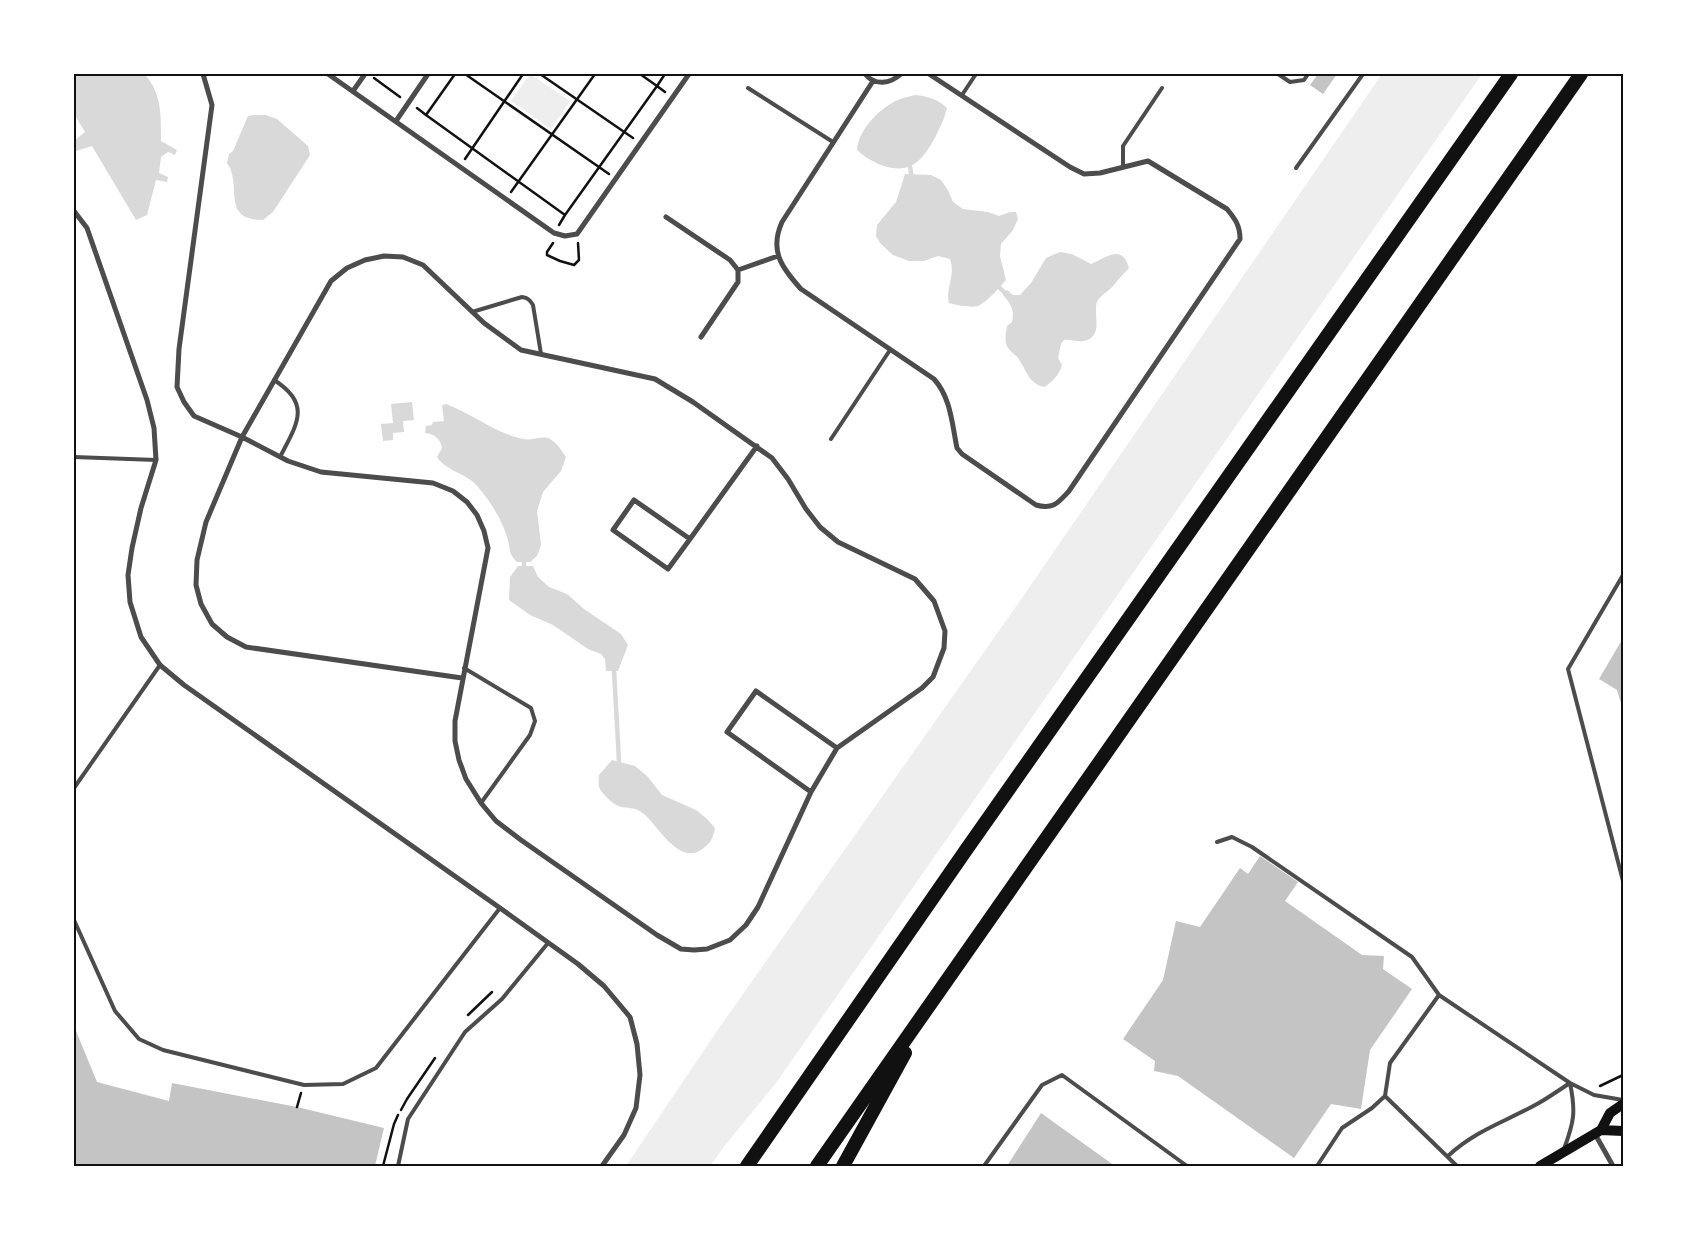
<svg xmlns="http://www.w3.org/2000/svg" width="1697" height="1240" font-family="Arial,sans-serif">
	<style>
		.green { fill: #eee }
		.water { fill: #d9d9d9 }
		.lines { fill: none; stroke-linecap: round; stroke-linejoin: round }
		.stream { stroke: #d9d9d9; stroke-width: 4.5 }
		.building { fill: #c4c4c4 }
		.path { stroke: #111; stroke-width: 2.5 }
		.service { stroke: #4c4c4c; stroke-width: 4 }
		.minor { stroke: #4c4c4c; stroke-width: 5 }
		.secondary { stroke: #111; stroke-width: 10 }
		.motorway { stroke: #111; stroke-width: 14 }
		.neatline { fill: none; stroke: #111; stroke-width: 2 }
	</style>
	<rect width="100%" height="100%" fill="#fff"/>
	<path class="green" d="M 530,74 L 570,101 L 551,129 L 511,101 Z
		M 1382,74 L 1482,74 L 776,1083 L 726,1144 L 710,1166 L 626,1166 L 717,1031 L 1022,598 Z"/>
	<path class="water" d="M 74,74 L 144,74 C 162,92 161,117 161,141 L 177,150 L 175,155 L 168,152 L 161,157 L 159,173 L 168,177 L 167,182 L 156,180 L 147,215 L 136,220 L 92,146 L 76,151 L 74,149 L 74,141 L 85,132 L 74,114 Z
		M 916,95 C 929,97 938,99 947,108 C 944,122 929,153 917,162 C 898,177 871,163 857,150 C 859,128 881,107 900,99 C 905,97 911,96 916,95 Z
		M 253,115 L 266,115 L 277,119 L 308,146 L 310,155 L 273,212 L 263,220 C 220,220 243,185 227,163 L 229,154 L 233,151 L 248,116 Z
		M 905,174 L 931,175 L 941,180 L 948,190 L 953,202 L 963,209 L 988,212 L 999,216 L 1010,212 L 1016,212 L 1018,219 L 1013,230 L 1001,244 L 1000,256 L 1006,280 C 1000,287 987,302 978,306 C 973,308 955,305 949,303 C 945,288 956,277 950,259 L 938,256 L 924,261 L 909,261 L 893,255 L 880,243 L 876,236 L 877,225 L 896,202 Z
		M 1060,252 L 1072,254 L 1091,264 C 1106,258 1122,243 1129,268 C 1123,274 1118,280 1113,286 C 1109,291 1101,295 1098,300 C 1091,311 1106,337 1083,341 C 1077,342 1070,339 1064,340 L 1061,344 L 1058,358 L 1062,365 C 1059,376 1053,380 1045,387 C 1028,384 1027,370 1018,358 C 1015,354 1009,351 1007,346 C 1004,340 1006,333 1007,326 L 1012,322 C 1015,310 1011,304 1003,295 L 1007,290 L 1013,295 L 1020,295 L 1031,283 L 1046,258 Z
		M 412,402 L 414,420 L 403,421 L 404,432 L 393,433 L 393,440 L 383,441 L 381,424 L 393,423 L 391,404 Z
		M 446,404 C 473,414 496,434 524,439 C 533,441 542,435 550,439 C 557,443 562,451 566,457 L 561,471 L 543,492 L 537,511 L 541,545 L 537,556 L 530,562 L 517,562 C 507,553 511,546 506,534 C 501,518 489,500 478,487 C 467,473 447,472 437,457 L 442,448 C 440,438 434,434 425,433 L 426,426 L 432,425 L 433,422 L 444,421 L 442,405 Z
		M 518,566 L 533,566 L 538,577 L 549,587 L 567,594 L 584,609 L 621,634 L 628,645 L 618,671 L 606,671 L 605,659 L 601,654 L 588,649 L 553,625 L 530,615 L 509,600 L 510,577 Z
		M 612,760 L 635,766 L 648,777 L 662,795 L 696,810 L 707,819 L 715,828 C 713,839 710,844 701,850 C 679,865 657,825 644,814 C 634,806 628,809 618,806 C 612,803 602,794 599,787 C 598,784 599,779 599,775 Z"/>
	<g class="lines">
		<path class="stream" d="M 910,166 L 911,174
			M 1000,288 L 1005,293
			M 524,562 L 524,566
			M 614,671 L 619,761"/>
	</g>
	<path class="building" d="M 1318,74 L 1337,74 L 1323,94 L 1310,85 Z
		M 1623,638 L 1623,710 L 1617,690 L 1599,679 Z
		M 1260,856 L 1298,882 L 1285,901 L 1362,955 L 1384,956 L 1383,969 L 1412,989 L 1370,1050 L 1361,1109 L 1331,1104 L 1294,1158 L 1178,1076 L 1154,1071 L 1155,1061 L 1123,1039 L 1163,980 L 1176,921 L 1200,927 L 1240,868 L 1248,874 Z
		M 74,1026 L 97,1082 L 169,1101 L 172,1083 L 297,1107 L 384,1128 L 375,1166 L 74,1166 Z
		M 1041,1113 L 1115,1166 L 1007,1166 Z"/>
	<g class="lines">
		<path class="path" d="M 455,74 L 426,115 L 565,215 L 657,86 L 640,74
			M 465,74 L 609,174
			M 540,74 L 633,138
			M 665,74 L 657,86 L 665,92
			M 374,78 L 400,97
			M 417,108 L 426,115
			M 465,159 L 523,74
			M 511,192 L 595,74
			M 559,225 L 565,215
			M 553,243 L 547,252 L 547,255 L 560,261 L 574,265 L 579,260 L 578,243
			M 468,1015 L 492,992
			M 1600,1086 L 1623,1075
			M 297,1107 L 301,1093
			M 401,1110 L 407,1099 L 435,1058
			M 383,1166 L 394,1124 L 398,1115"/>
		<path class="service" d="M 1278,74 L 1290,82 L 1304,80 L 1308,74
			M 748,88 L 833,142
			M 962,95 L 976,74
			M 1123,166 L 1123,146 L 1162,88
			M 1296,168 L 1363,74
			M 472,312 L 522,297 C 528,298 530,300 533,305 L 541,354
			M 274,380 C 312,404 297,424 280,457
			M 831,439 L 890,350
			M 74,457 L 156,460
			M 1623,575 L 1568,669 L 1623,881
			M 464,668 L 531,708 L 535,721 L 530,735 L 481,803
			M 74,788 L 160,665
			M 1217,842 L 1232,837 L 1252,847 L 1412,957 L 1439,995
			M 74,920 L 115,1011 L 139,1039 L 163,1050 L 304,1085 L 343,1084 L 376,1068 L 500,908
			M 1564,1149 C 1574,1122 1576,1112 1570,1083
			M 1448,1156 C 1476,1130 1505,1122 1537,1104 C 1548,1098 1559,1090 1570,1083
			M 398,1166 L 408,1119 L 465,1032 L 502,999 L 548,943
			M 984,1166 L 1042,1085 L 1062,1075 L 1187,1166
			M 1317,1166 L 1342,1128 L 1372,1108 L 1385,1096
			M 1457,1166 L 1385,1096 L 1390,1063 L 1439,995 L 1570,1083 L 1594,1095 L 1623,1100"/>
		<path class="minor" d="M 203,74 L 212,105 L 179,349 L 177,387 L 184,402 L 194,416 L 242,437 L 288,461 L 321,472 L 433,483 L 453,491 L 467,502 L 477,515 L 484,531 L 488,548 L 455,721 L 455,741 L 459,760 L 466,779 L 481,803 L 496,821 L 521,840 L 657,935 L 681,949 L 694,950 L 707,949 L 730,940 L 746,925 L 758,907 L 811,792 L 837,748 L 922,688 L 933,677 L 944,648 L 945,631 L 934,601 L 915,579 L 838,542 L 820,527 L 806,509 L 788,479 L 772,458 L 693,402 L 655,379 L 521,350 L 484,323 L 423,265 L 403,257 L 384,256 L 365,260 L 347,268 L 331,281 L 242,437 L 206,522 L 197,560 L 196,585 L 201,604 L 212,624 L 227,637 L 246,647 L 462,678
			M 328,74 L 554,233 L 565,236 L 577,234 L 689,74
			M 865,74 C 875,86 890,84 901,74
			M 873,81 L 782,222 C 769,251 782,268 801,289 L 934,379 C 951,398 952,424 957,448 L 962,454 L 1036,505 C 1053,510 1058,503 1069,491 L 1240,239 C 1240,225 1235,219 1227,209 L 1148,161 L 1100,173 L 1084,174 L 1070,167 L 929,74
			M 353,91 L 365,74
			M 396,121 L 428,74
			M 74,211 L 87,228 L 147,400 L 154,428 L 156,460 L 141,508 L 132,548 L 128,575 L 130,602 L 141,637 L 160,665 L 184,685 L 500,908 L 578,964 L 604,986 L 630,1017 L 637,1044 L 640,1075 L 636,1108 L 624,1135 L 602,1166
			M 666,217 L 730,260 L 738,270 L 738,282 L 701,337
			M 738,270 L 778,256
			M 634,500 L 690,539 L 668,569 L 613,530 Z
			M 690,539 L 757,446
			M 811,792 L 727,732 L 756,691 L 837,748
			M 1595,1134 L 1613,1166"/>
		<path class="secondary" d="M 1601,1130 L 1623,1131
			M 1540,1166 L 1601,1130 L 1610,1113 L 1623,1104"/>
		<path class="motorway" d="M 747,1166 L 966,850 L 1511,74
			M 817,1166 L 1581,74
			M 843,1166 L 905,1053"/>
	</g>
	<rect width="1697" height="1240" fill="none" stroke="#ffffff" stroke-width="150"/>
	<rect x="75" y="75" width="1547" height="1090" class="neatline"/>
</svg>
